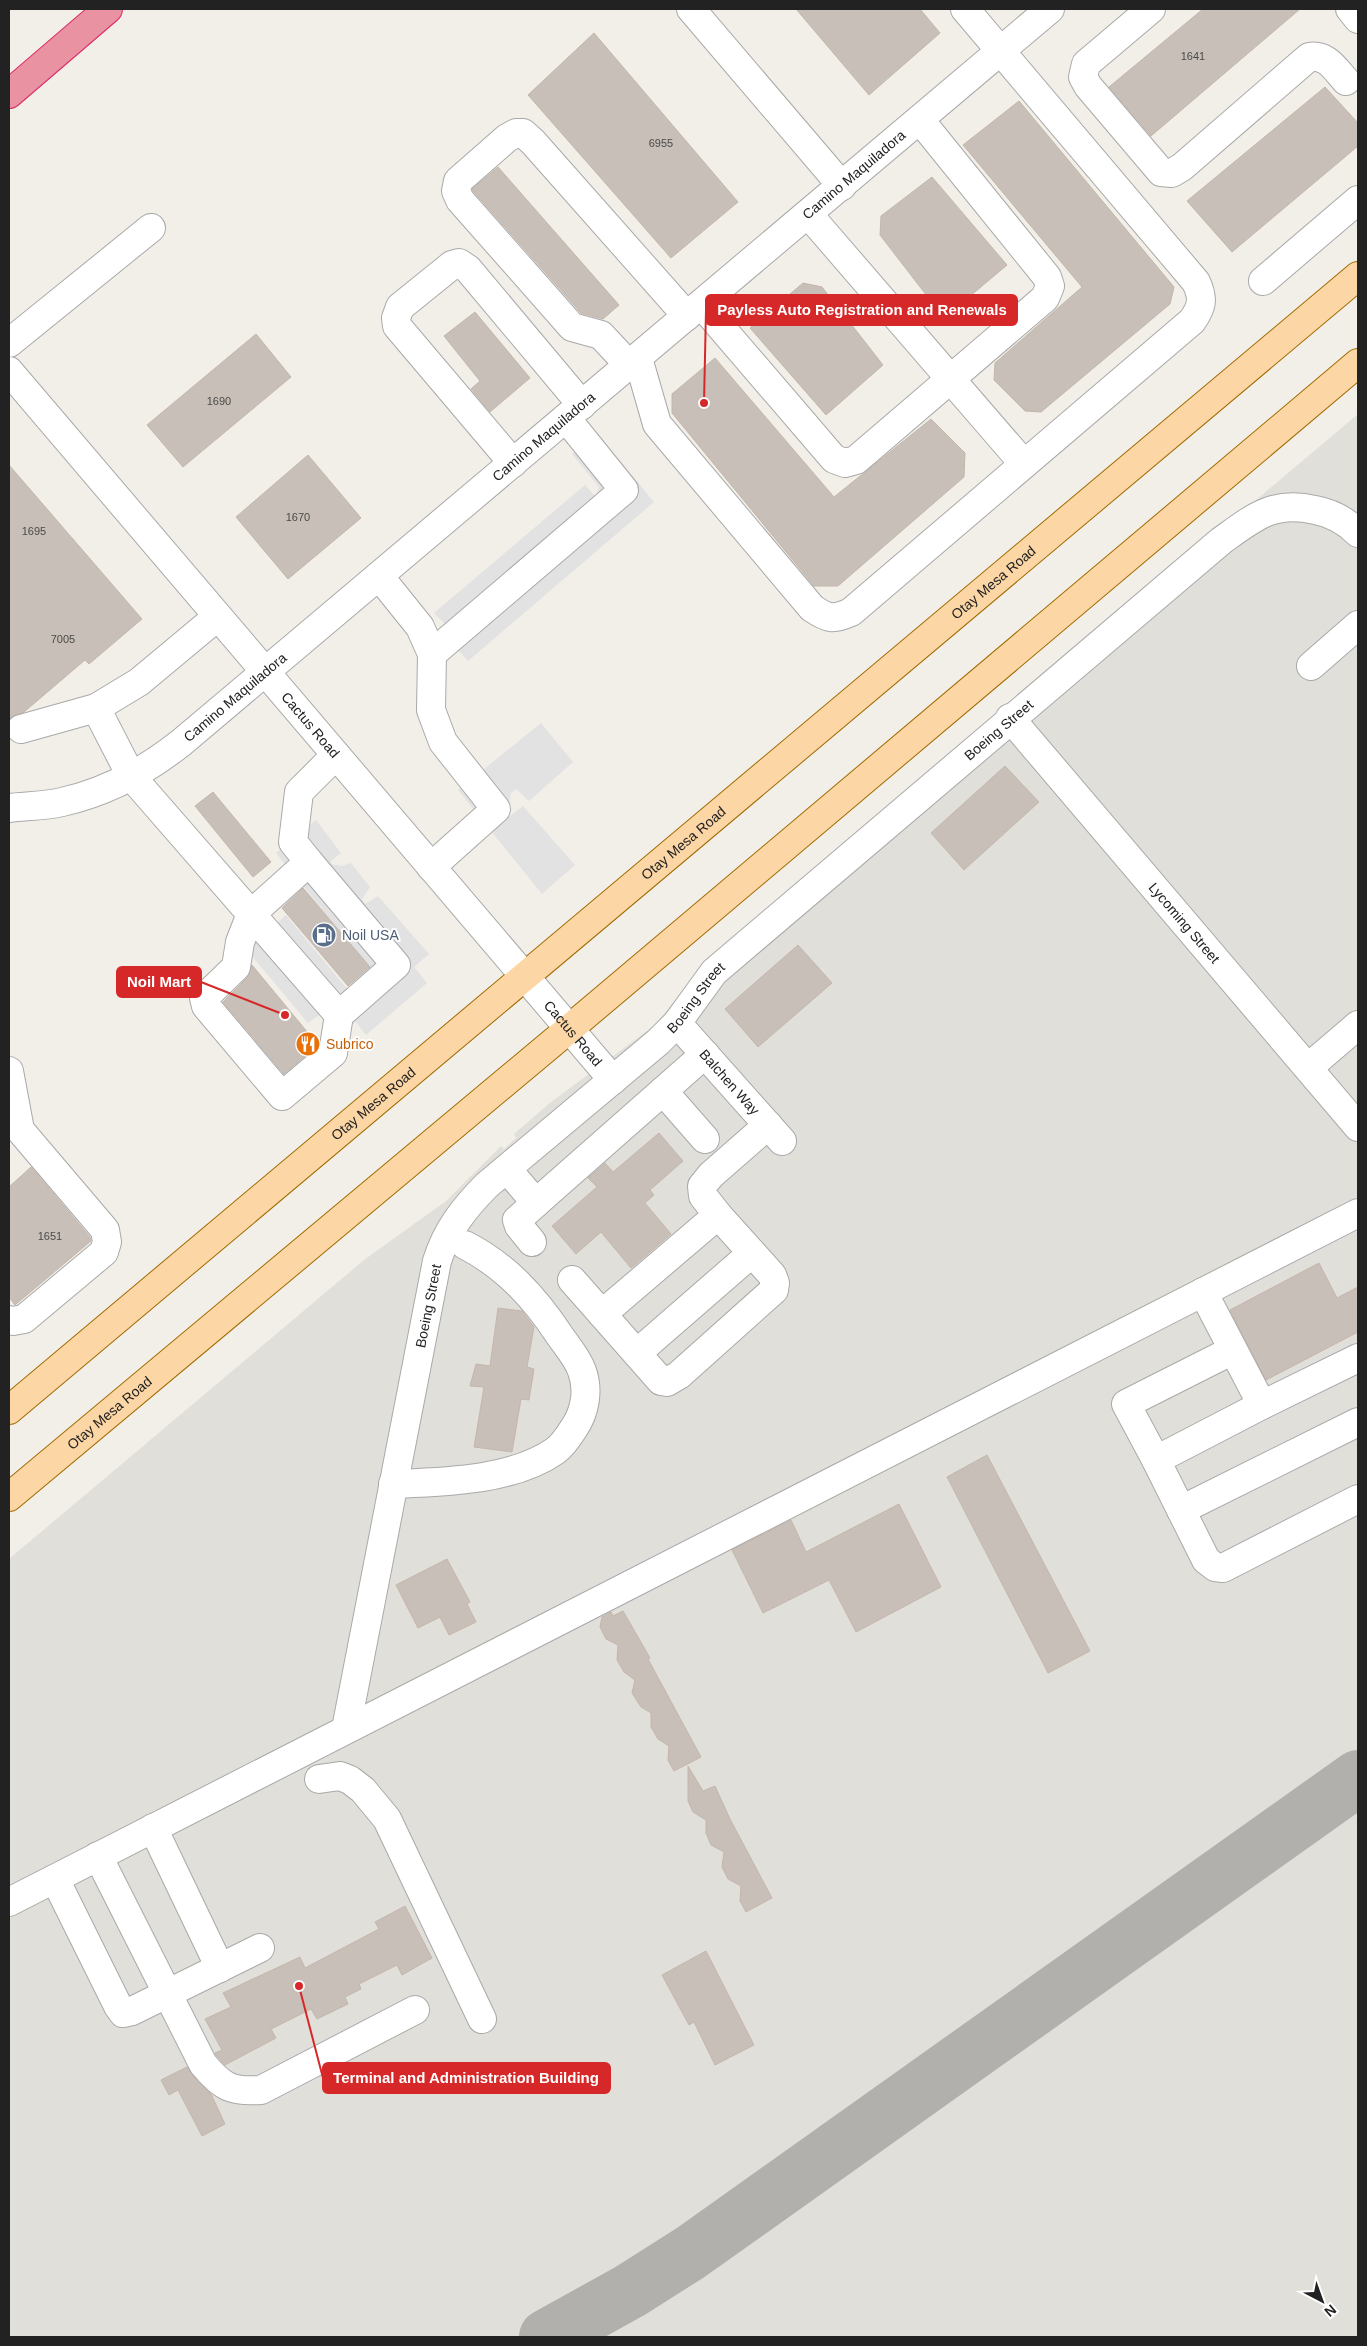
<svg xmlns="http://www.w3.org/2000/svg" width="1367" height="2346" font-family="Arial,sans-serif">
	<style>
		.airport { fill: #e1dfda }
		.parking { fill: #e2e2e2 }
		.lines { fill: none; stroke-linecap: round; stroke-linejoin: round }
		.taxiway { stroke: #b1b0ac; stroke-width: 56 }
		.building { fill: #c7bfb8; stroke: #c4b6ab }
		.minor-casing { stroke: #a9a9a9; stroke-width: 30 }
		.major-casing { stroke: #a06b00; stroke-width: 30 }
		.highway-casing { stroke: #dc2a67; stroke-width: 30 }
		.minor { stroke: #fff; stroke-width: 28 }
		.major { stroke: #fcd6a4; stroke-width: 28 }
		.highway { stroke: #e892a2; stroke-width: 28 }
		.labels { text-anchor: middle; stroke-width: 4; stroke-linejoin: round; paint-order: stroke }
		.number-label { font-size: 11px; fill: #4b4948 }
		.street-label { font-size: 14px; fill: #222; stroke: #fff }
		.service-label { font-size: 14px; fill: #4e5e75; stroke: #fff; text-anchor: start }
		.food-label { font-size: 14px; fill: #c56008; stroke: #fff; text-anchor: start }
		.leader { fill: none; stroke: #d62828; stroke-width: 2 }
		.callout-dot { fill: #d62828; stroke: #fff; stroke-width: 2 }
		.callout { fill: #d62828; stroke: #d62828; stroke-width: 2 }
		.callout-label { font-size: 15px; text-anchor: middle; font-weight: bold; fill: #fff }
	</style>
	<rect width="100%" height="100%" fill="#f2efe9"/>
	<path class="airport" d="M 1358,414 L 1358,2337 L 9,2337 L 9,1559 L 364,1260 L 446,1201 L 501,1146 L 504,1149 L 516,1138 L 514,1134 L 551,1102 L 655,1025 L 700,969 Z"/>
	<path class="parking" d="M 598,434 L 654,502 L 468,661 L 439,629 L 445,624 L 434,613 L 585,485 L 596,497 L 599,487 L 572,454 Z
		M 541,723 L 573,762 L 529,801 L 516,789 L 511,793 L 508,812 L 510,816 L 523,806 L 575,865 L 542,894 L 458,790 Z
		M 316,820 L 341,853 L 331,861 L 331,864 L 342,866 L 351,863 L 370,887 L 362,899 L 365,904 L 378,896 L 429,954 L 414,967 L 427,983 L 366,1035 L 356,1022 L 345,1030 L 322,1013 L 308,1023 L 247,950 L 286,915 L 348,990 L 372,970 L 276,853 Z"/>
	<g class="lines">
		<path class="taxiway" d="M 547,2337 L 630,2291 L 690,2253 L 1358,1778"/>
	</g>
	<path class="building" d="M 796,9 L 920,9 L 940,33 L 869,95 Z
		M 1203,9 L 1300,9 L 1151,136 L 1109,87 Z
		M 594,33 L 738,202 L 671,258 L 528,95 Z
		M 1325,87 L 1358,123 L 1358,146 L 1232,252 L 1187,201 Z
		M 1019,101 L 1174,287 L 1170,304 L 1041,412 L 1025,411 L 994,380 L 995,363 L 1082,287 L 963,145 Z
		M 498,167 L 619,305 L 603,319 L 581,313 L 473,191 L 472,189 Z
		M 932,177 L 1007,265 L 944,318 L 880,235 L 881,216 Z
		M 803,283 L 822,287 L 883,365 L 826,415 L 750,328 Z
		M 475,312 L 530,378 L 490,412 L 471,389 L 480,381 L 444,336 Z
		M 256,334 L 291,377 L 183,467 L 147,425 Z
		M 715,358 L 834,497 L 931,419 L 965,453 L 964,477 L 838,586 L 814,586 L 672,413 L 672,394 Z
		M 308,455 L 361,518 L 288,579 L 236,517 Z
		M 9,465 L 142,619 L 89,664 L 85,660 L 24,712 L 9,720 Z
		M 1005,766 L 1039,802 L 964,870 L 931,833 Z
		M 213,792 L 271,862 L 253,877 L 195,806 Z
		M 303,888 L 370,967 L 348,986 L 282,908 Z
		M 798,945 L 832,983 L 758,1047 L 725,1009 Z
		M 252,965 L 318,1045 L 284,1074 L 223,1002 L 247,978 Z
		M 659,1133 L 683,1161 L 650,1190 L 654,1195 L 645,1203 L 671,1234 L 631,1268 L 601,1232 L 576,1254 L 552,1226 L 597,1187 L 588,1178 L 605,1163 L 613,1172 Z
		M 31,1167 L 90,1237 L 91,1241 L 15,1305 L 9,1297 L 9,1187 Z
		M 1319,1263 L 1337,1298 L 1358,1287 L 1358,1332 L 1266,1380 L 1230,1310 Z
		M 498,1308 L 522,1311 L 534,1327 L 527,1367 L 534,1369 L 529,1400 L 521,1399 L 512,1452 L 474,1447 L 484,1387 L 470,1386 L 476,1364 L 490,1366 Z
		M 987,1455 L 1090,1651 L 1048,1673 L 947,1477 Z
		M 899,1504 L 941,1587 L 856,1632 L 829,1580 L 763,1613 L 732,1550 L 791,1520 L 806,1552 Z
		M 447,1559 L 470,1602 L 467,1604 L 476,1622 L 449,1635 L 440,1617 L 418,1628 L 396,1585 Z
		M 623,1611 L 650,1658 L 648,1659 L 701,1757 L 674,1771 L 668,1760 L 669,1746 L 658,1739 L 651,1727 L 651,1713 L 641,1707 L 632,1693 L 635,1680 L 624,1672 L 617,1660 L 618,1645 L 606,1639 L 600,1627 L 602,1617 L 611,1612 L 613,1616 Z
		M 688,1766 L 703,1791 L 715,1786 L 730,1819 L 772,1898 L 746,1912 L 740,1901 L 741,1886 L 728,1879 L 722,1867 L 724,1852 L 711,1845 L 706,1833 L 706,1820 L 693,1812 L 688,1801 Z
		M 405,1906 L 432,1958 L 402,1975 L 397,1965 L 359,1984 L 361,1989 L 345,1997 L 348,2004 L 317,2019 L 311,2009 L 271,2029 L 276,2038 L 225,2065 L 216,2055 L 215,2053 L 222,2050 L 205,2019 L 231,2007 L 223,1993 L 300,1957 L 305,1968 L 379,1929 L 375,1922 Z
		M 706,1951 L 754,2045 L 715,2065 L 694,2022 L 689,2025 L 662,1975 Z
		M 187,2067 L 198,2082 L 211,2094 L 225,2124 L 202,2136 L 178,2090 L 169,2095 L 161,2080 Z"/>
	<g class="lines">
		<defs>
			<g id="minor">
				<path d="M 691,9 L 842,186"/>
				<path d="M 1151,9 L 1086,64 L 1083,77 L 1088,86 L 1161,172 L 1172,173 L 1182,167 L 1309,57 C 1327,54 1335,69 1346,81"/>
				<path d="M 1350,9 L 1358,19"/>
				<path d="M 808,214 L 1024,464"/>
				<path d="M 1263,281 L 1358,200"/>
				<path d="M 701,304 L 834,459 L 845,463 L 856,460 L 1045,298 L 1050,286 L 1047,277 L 920,120"/>
				<path d="M 9,343 L 151,228"/>
				<path d="M 638,358 L 657,424 L 812,608 C 828,619 833,620 851,612 L 1192,321 C 1202,307 1204,299 1196,282 L 965,9"/>
				<path d="M 629,365 L 601,335 L 572,327 L 460,200 L 456,191 L 458,181 L 507,138 L 516,133 L 523,133 L 533,142 L 687,316"/>
				<path id="s1" d="M 9,371 L 613,1080"/>
				<path d="M 513,463 L 397,326 L 396,318 L 400,307 L 452,265 L 459,263 L 468,269 L 582,405"/>
				<path d="M 379,576 L 420,627 L 432,654 L 431,710 L 443,742 L 496,809 L 431,867"/>
				<path d="M 217,617 L 139,682 L 96,708 L 131,776 L 339,1015 L 396,965 L 309,862 L 251,914 L 240,942 L 236,967 L 204,998 L 206,1006 L 282,1096 L 333,1053 L 339,1015"/>
				<path d="M 432,654 L 624,490 L 566,418"/>
				<path d="M 1311,666 L 1358,625"/>
				<path id="s2" d="M 1010,718 L 1358,1127"/>
				<path d="M 21,729 L 96,708"/>
				<path id="s3" d="M 9,808 C 26,806 45,806 62,802 C 107,792 147,770 182,742 L 1050,9"/>
				<path d="M 309,862 L 293,842 L 299,792 L 335,756"/>
				<path id="s4" d="M 677,1023 L 782,1141"/>
				<path d="M 1309,1067 L 1358,1025"/>
				<path d="M 9,1071 L 20,1130 L 105,1230 L 107,1242 L 104,1252 L 24,1319 L 13,1321 L 9,1320"/>
				<path d="M 663,1091 L 705,1139"/>
				<path d="M 507,1169 L 536,1203 L 705,1054"/>
				<path d="M 532,1242 L 519,1226 L 517,1220 L 536,1203"/>
				<path d="M 572,1280 L 602,1314 L 718,1215 L 703,1196 L 702,1186 L 711,1175 L 768,1125"/>
				<path d="M 1203,1292 L 1262,1405 L 1156,1460 L 1126,1404 L 1233,1350"/>
				<path d="M 602,1314 L 661,1381 L 667,1382 L 679,1375 L 774,1290 L 775,1283 L 772,1275 L 718,1215"/>
				<path d="M 637,1353 L 752,1253"/>
				<path d="M 1262,1405 L 1358,1358"/>
				<path d="M 1156,1460 L 1206,1560 L 1215,1567 L 1223,1568 L 1358,1499"/>
				<path d="M 393,1484 C 443,1482 512,1481 555,1451 C 562,1446 569,1436 574,1428 C 585,1412 589,1390 582,1371 C 578,1359 567,1346 560,1336 C 535,1298 506,1266 465,1245"/>
				<path d="M 1181,1510 L 1358,1422"/>
				<path id="s5" d="M 346,1729 L 437,1261 C 447,1230 464,1208 487,1185 L 658,1042 L 677,1023 L 714,972 L 1221,541 C 1253,518 1273,500 1315,510 C 1332,513 1346,521 1358,533"/>
				<path d="M 319,1779 L 340,1776 L 350,1780 L 363,1790 L 387,1819 L 482,2019"/>
				<path d="M 153,1828 L 220,1968"/>
				<path d="M 98,1856 L 203,2064 C 222,2087 231,2092 261,2090 L 415,2010"/>
				<path d="M 55,1879 L 118,2006 L 123,2013 L 132,2011 L 260,1948"/>
				<path d="M 9,1902 L 1358,1213"/>
			</g>
			<g id="major">
				<path id="s6" d="M 9,1410 L 1358,276"/>
				<path id="s7" d="M 9,1497 L 569,1029 L 1358,363"/>
			</g>
			<path id="highway" d="M 9,94 L 108,9"/>
		</defs>
		<use href="#minor" class="minor-casing"/>
		<use href="#major" class="major-casing"/>
		<use href="#highway" class="highway-casing"/>
		<use href="#minor" class="minor"/>
		<use href="#major" class="major"/>
		<use href="#highway" class="highway"/>
	</g>
	<defs>
		<symbol id="fuel-disc" viewBox="-11 -11 22 22"><circle r="9.5" fill="#5c6f8a" stroke="#fff"/><path d="M-5.5-6h7V0h2V4h1.3V-2.5L3-4.5l.8-.8L6-3V5H2.5V1h-1V6h-7ZM-4.2-4.7v3.2H.2V-4.7Z" fill="#fff"/></symbol>
		<symbol id="restaurant-disc" viewBox="-11 -11 22 22"><circle r="9.5" fill="#e8710a" stroke="#fff"/><path d="M-5-6h1v4h1v-4h1v4h1v-4h1v5L-1.5 .5V6h-2V.5L-5-1ZM5-6V6H3V1.5H1.5Q1.5-4 5-6Z" fill="#fff"/></symbol>
	</defs>
	<g fill-rule="evenodd">
		<use href="#fuel-disc" x="310" y="921" width="28" height="28"/>
		<use href="#restaurant-disc" x="294" y="1030" width="28" height="28"/>
	</g>
	<g class="labels">
		<g class="number-label">
			<text x="1193" y="60">1641</text>
			<text x="661" y="147">6955</text>
			<text x="219" y="405">1690</text>
			<text x="298" y="521">1670</text>
			<text x="34" y="535">1695</text>
			<text x="63" y="643">7005</text>
			<text x="50" y="1240">1651</text>
		</g>
		<g class="street-label">
			<text dy="5" stroke="none"><textPath href="#s3" startOffset="1068">Camino Maquiladora</textPath></text>
			<text dy="5" stroke="none"><textPath href="#s3" startOffset="662">Camino Maquiladora</textPath></text>
			<text dy="5" stroke="none"><textPath href="#s6" startOffset="1286">Otay Mesa Road</textPath></text>
			<text dy="5" stroke="none"><textPath href="#s3" startOffset="258">Camino Maquiladora</textPath></text>
			<text dy="5" stroke="none"><textPath href="#s1" startOffset="465">Cactus Road</textPath></text>
			<text dy="5" stroke="none"><textPath href="#s5" startOffset="1255">Boeing Street</textPath></text>
			<text dy="5" stroke="none"><textPath href="#s6" startOffset="881">Otay Mesa Road</textPath></text>
			<text dy="5" stroke="none"><textPath href="#s2" startOffset="269">Lycoming Street</textPath></text>
			<text dy="5" stroke="none"><textPath href="#s5" startOffset="850">Boeing Street</textPath></text>
			<text dy="5" stroke="none"><textPath href="#s1" startOffset="870">Cactus Road</textPath></text>
			<text dy="5" stroke="none"><textPath href="#s4" startOffset="79">Balchen Way</textPath></text>
			<text dy="5" stroke="none"><textPath href="#s6" startOffset="476">Otay Mesa Road</textPath></text>
			<text dy="5" stroke="none"><textPath href="#s5" startOffset="431">Boeing Street</textPath></text>
			<text dy="5" stroke="none"><textPath href="#s7" startOffset="131">Otay Mesa Road</textPath></text>
		</g>
		<g class="service-label">
			<text x="342" y="940">Noil USA</text>
		</g>
		<g class="food-label">
			<text x="326" y="1049">Subrico</text>
		</g>
	</g>
	<path class="leader" d="M704 403L706 310M285 1015L201 982M299 1986L323 2078"/>
	<g class="callout-dot">
		<circle cx="704" cy="403" r="5"/>
		<circle cx="285" cy="1015" r="5"/>
		<circle cx="299" cy="1986" r="5"/>
	</g>
	<g class="callout">
		<rect x="706" y="295" width="311" height="30" rx="5"/>
		<rect x="117" y="967" width="84" height="30" rx="5"/>
		<rect x="323" y="2063" width="287" height="30" rx="5"/>
	</g>
	<g class="callout-label">
		<text x="862" y="315">Payless Auto Registration and Renewals</text>
		<text x="159" y="987">Noil Mart</text>
		<text x="466" y="2083">Terminal and Administration Building</text>
	</g>
	<rect width="1367" height="2346" fill="none" stroke="#222222" stroke-width="20"/>
	<g transform="translate(1322 2301) rotate(139)" stroke="#ffffff" stroke-width="4" paint-order="stroke">
	<path d="M0-4L9 19L0 12L-9 19Z" fill="#222222"/>
	<text y="-8" font-size="14" font-weight="bold" text-anchor="middle" fill="#222222">N</text>
	</g>
</svg>
